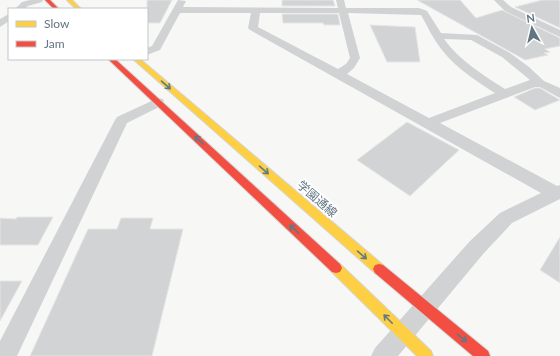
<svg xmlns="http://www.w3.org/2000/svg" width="560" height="356" font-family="Lato,'Noto Sans JP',sans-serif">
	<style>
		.building { fill: #d2d3d4; stroke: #e6e6e6 }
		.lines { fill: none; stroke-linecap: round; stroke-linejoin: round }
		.slow-casing { stroke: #d4d5d6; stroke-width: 2 }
		.jam-casing { stroke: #d4d5d6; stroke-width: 2 }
		.street { fill: #d1d2d3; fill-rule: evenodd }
		.slow { fill: #ffcf43; fill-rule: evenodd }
		.jam { fill: #f24e42; fill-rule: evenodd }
		.oneway { stroke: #5e7a83 }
		.labels { text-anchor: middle; stroke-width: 4; stroke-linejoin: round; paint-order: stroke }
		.street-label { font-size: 12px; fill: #627582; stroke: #fff }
	</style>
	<rect width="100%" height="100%" fill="#f7f7f6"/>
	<path class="building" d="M 147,0 L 172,0 L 160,23 L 147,23 Z
		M 282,0 L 333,0 L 335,6 L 282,6 Z
		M 417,0 L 460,0 L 476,18 L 502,10 L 560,38 L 560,46 L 545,49 L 550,52 L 544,53 L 548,55 L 525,60 Z
		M 542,0 L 560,0 L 560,28 L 515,7 Z
		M 282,14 L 338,14 L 340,25 L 324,25 L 323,23 L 283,23 Z
		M 370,25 L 415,27 L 420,62 L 387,62 Z
		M 535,88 L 540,88 L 560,100 L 535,110 L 514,97 Z
		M 407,122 L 459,150 L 410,196 L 357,160 Z
		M 17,217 L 53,217 L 38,245 L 0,245 L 0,218 L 16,219 Z
		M 121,218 L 153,218 L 150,229 L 183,229 L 152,356 L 30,356 L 88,229 L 117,229 Z
		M 560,237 L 560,283 L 540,270 Z
		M 0,281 L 22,281 L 0,321 Z"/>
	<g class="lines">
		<defs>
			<path id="slow" d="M 67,0 L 72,0 L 81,9 L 76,9 Z
				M 133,59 L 140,59 L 383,265 L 385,269 L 383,273 L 379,274 L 375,273 Z
				M 336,263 L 340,264 L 431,351 L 433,356 L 417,356 L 332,272 L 330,268 L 332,264 Z"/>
			<path id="jam" d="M 45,0 L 50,0 L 59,9 L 54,9 Z
				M 108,59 L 115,59 L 340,264 L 342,268 L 340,272 L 336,273 L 332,272 Z
				M 379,264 L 383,265 L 488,351 L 490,356 L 473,356 L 375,273 L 373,269 L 375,265 Z"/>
		</defs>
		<use href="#slow" class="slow-casing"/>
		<use href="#jam" class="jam-casing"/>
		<path class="street" d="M 30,0 L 43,0 L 42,2 L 28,6 L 24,9 L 15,9 L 22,2 Z
			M 178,0 L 186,1 L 183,7 L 338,8 L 336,0 L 344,0 L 346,8 L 419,8 L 427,11 L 441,33 L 477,35 L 510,53 L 529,67 L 544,81 L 560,88 L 560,98 L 540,87 L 535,87 L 440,123 L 557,186 L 560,185 L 560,199 L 512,223 L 484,253 L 398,356 L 371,356 L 375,348 L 470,241 L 500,213 L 541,193 L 250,30 L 248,28 L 251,13 L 180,13 L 160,50 L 147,55 L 147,48 L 152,46 ZM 260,13 L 339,13 L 350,58 L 346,64 L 338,69 L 258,27 ZM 348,13 L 421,15 C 428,27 433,39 442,50 C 456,68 476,81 495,93 L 429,118 L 347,74 L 354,68 L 360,58 ZM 444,39 L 471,40 L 502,57 L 530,80 L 505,89 C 483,75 460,61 444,39 Z
			M 494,0 L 503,0 L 511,7 L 560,30 L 560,37 L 505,11 Z
			M 9,14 L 9,21 L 0,27 L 0,19 Z
			M 158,98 L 163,99 L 164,102 L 163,105 L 127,123 L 17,356 L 0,356 L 0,341 L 115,120 L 117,117 Z"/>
		<use href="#slow" class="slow"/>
		<use href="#jam" class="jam"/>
	</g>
	<defs><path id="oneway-shaft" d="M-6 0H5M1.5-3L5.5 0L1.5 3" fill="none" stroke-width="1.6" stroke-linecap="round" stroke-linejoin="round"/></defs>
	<g class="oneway">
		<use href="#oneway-shaft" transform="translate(166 85) rotate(41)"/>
		<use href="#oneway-shaft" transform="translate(199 140) rotate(-137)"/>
		<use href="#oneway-shaft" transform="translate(264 170) rotate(41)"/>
		<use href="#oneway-shaft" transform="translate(294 229) rotate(-137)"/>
		<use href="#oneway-shaft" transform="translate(362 255) rotate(41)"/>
		<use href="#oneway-shaft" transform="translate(388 319) rotate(-135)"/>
		<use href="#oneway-shaft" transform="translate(462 338) rotate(40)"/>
	</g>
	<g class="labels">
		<g class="street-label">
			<text transform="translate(317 199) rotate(41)" y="4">学園通線</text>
		</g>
	</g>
	<rect x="8" y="8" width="140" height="52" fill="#ffffff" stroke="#c0c8cd"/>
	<rect x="16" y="21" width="20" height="6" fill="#ffcf43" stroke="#c0c8cd"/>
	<text x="44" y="28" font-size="12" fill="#627582">Slow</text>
	<rect x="16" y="41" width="20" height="6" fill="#f24e42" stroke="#c0c8cd"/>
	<text x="44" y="48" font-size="12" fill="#627582">Jam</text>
	<g transform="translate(532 28) rotate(352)" stroke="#ffffff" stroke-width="3" paint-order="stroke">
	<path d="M0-3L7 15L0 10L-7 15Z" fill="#627582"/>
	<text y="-6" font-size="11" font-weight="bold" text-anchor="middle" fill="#627582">N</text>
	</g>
</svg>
